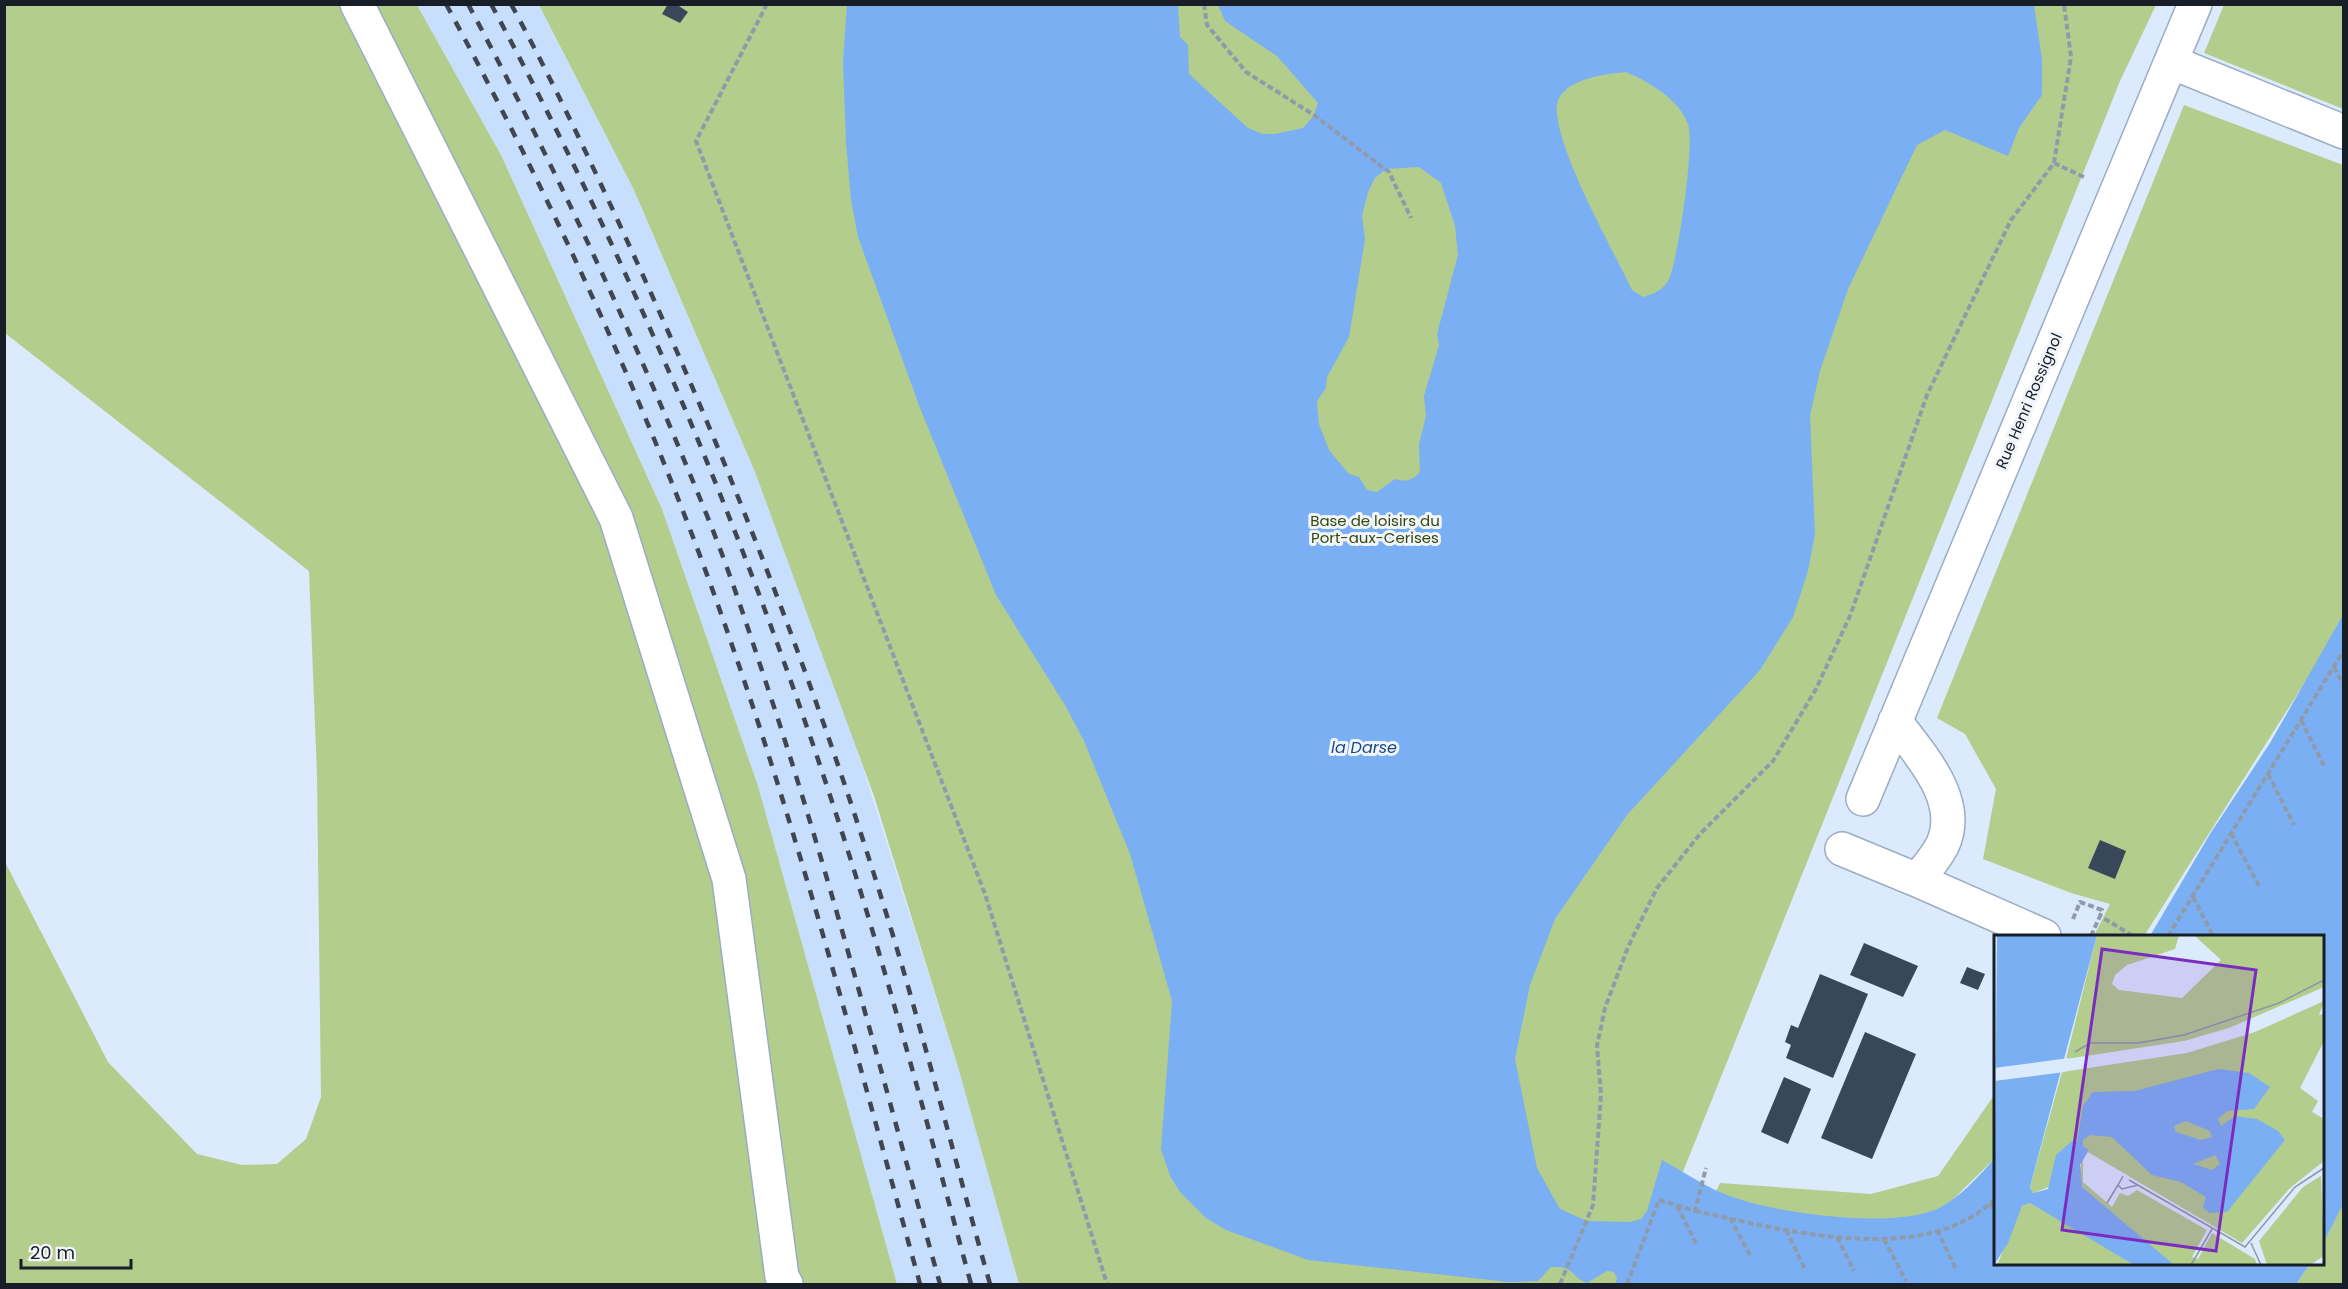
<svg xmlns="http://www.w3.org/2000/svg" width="2348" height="1289" font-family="Poppins,sans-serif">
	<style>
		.built { fill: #c8defd }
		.green { fill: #b3cd8d }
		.water { fill: #7baff3; fill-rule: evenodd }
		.building { fill: #38475a }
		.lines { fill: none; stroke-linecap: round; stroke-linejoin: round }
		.minor-casing { stroke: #9bacc3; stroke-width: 36 }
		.path { stroke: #8f9baa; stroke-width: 4; stroke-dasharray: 6 3; stroke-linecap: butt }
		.minor { stroke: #fff; stroke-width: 33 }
		.rail { stroke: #3f4651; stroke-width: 4.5; stroke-dasharray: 10 10; stroke-linecap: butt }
		.labels { text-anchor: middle; stroke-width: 6; stroke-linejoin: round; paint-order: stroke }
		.street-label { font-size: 15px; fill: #181e27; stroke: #f2f6fb }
		.park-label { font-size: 15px; fill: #33470b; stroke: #f2f6fb }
		.water-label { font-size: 16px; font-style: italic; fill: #184987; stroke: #f2f6fb }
		.inset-road { fill: none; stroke: #8d98a7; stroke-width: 1.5 }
		.view { fill: #7b2cbf; fill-opacity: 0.15; stroke: #7b2cbf; stroke-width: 3 }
		.inset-edge { fill: none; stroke: #181e27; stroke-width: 3 }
	</style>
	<rect width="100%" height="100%" fill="#dbeafd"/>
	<path class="built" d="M 417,5 L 539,5 L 634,190 L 755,472 L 846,715 L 958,1067 L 1019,1284 L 897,1284 L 758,786 L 662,509 L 501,155 Z"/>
	<path class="green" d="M 4,5 L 417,5 L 501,155 L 662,509 L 758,786 L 897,1284 L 5,1284 L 5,862 L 108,1062 L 197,1154 L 242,1165 L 277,1164 L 306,1139 L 321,1097 L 317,775 L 309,571 L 5,333 Z
		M 539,5 L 2156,5 L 2120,81 L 1638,1284 L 1019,1284 L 958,1067 L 874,796 L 755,472 L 634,190 Z
		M 2224,5 L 2343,5 L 2343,109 L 2204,53 Z
		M 2184,105 L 2343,165 L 2343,622 L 2144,936 L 2094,936 L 2110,904 L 2071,893 L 1983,859 L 1996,789 L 1965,734 L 1937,718 Z
		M 1995,1094 L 1995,1158 L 1935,1217 L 1835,1226 L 1710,1204 L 1720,1183 L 1871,1194 L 1938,1176 Z
		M 2343,1202 L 2343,1284 L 2296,1284 L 2310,1264 L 2322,1264 L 2323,1244 Z"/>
	<path class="water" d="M 847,5 L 1178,5 L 1180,37 L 1188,45 L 1189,74 L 1248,128 L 1263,134 L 1275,134 L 1303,128 L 1314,115 L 1318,103 L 1277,56 L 1225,21 L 1218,5 L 2034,5 L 2042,59 L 2042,95 L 2019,128 L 2008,156 L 1945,130 L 1917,145 L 1848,289 L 1820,371 L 1810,416 L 1815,534 L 1808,571 L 1793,617 L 1760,670 L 1627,815 L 1555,919 L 1530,985 L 1515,1059 L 1537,1168 L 1560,1209 L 1587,1221 L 1630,1222 L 1641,1219 L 1647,1211 L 1662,1160 C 1684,1172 1707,1188 1730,1196 C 1777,1214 1892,1229 1937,1209 C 1960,1198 1978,1177 1995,1158 L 1996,1264 L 2310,1264 L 2296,1284 L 1615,1284 L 1617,1278 L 1614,1272 L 1607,1271 L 1587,1283 C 1569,1276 1576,1266 1551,1267 L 1538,1281 L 1509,1282 L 1308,1260 L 1226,1230 L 1206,1218 L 1180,1192 L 1170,1176 L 1161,1149 L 1172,1001 L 1130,854 L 1084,741 L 1065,705 L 996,595 L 920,408 L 858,237 L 851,200 L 846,143 L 843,61 ZM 1626,72 C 1649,82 1679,99 1688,124 C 1695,144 1678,259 1669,279 C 1664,290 1653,294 1643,297 L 1632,290 C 1617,257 1543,128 1559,98 C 1570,78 1606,74 1626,72 ZM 1419,167 L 1441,183 L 1455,226 L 1458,255 L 1437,334 L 1439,345 L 1424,396 L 1426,416 L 1419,444 L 1420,472 C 1412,481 1406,482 1395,479 L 1377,492 L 1367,490 L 1359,477 L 1349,474 L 1329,450 L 1319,424 L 1317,401 L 1326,388 L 1327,377 L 1349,337 L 1365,239 L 1362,216 L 1368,192 L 1375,178 L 1386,169 Z
		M 2343,615 L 2344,1202 L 2323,1244 L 2322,936 L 2150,936 L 2210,834 L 2270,743 Z"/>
	<path class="building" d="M 668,4 L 676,4 L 688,12 L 680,23 L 662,14 Z
		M 2100,840 L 2126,851 L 2115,879 L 2088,868 Z
		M 1864,943 L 1918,966 L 1903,997 L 1850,975 Z
		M 1967,967 L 1985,974 L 1978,990 L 1960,983 Z
		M 1820,974 L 1868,994 L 1833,1078 L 1786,1058 L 1791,1045 L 1785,1042 L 1791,1025 L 1798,1028 Z
		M 1865,1032 L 1916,1054 L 1872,1159 L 1821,1138 Z
		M 1784,1077 L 1811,1089 L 1788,1144 L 1761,1132 Z"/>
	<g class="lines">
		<defs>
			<path id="minor" d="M 357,4 L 616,518 L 729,879 L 782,1277 L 786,1284
				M 2171,62 L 2344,132
				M 1863,799 L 2195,4
				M 1842,849 L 1917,880 C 1926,869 1935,859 1942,846 C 1964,801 1920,755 1895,721
				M 1917,880 L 2044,936"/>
		</defs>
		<use href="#minor" class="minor-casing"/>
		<path class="path" d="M 767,4 L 696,141 L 985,894 L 1107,1284
			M 1204,4 L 1207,25 L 1246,72 L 1314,115 L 1389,172 L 1411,218
			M 2054,163 L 2071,57 L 2064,4
			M 2334,667 L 2344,686
			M 2301,720 L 2325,768
			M 2268,774 L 2294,825
			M 2231,833 L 2260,888
			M 2193,897 L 2213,936
			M 2073,919 L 2080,902 L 2102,910 L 2100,916
			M 2091,936 L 2100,916 L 2133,936
			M 2168,936 L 2344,650
			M 1990,1203 L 1996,1214
			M 1677,1206 L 1697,1245
			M 1695,1211 C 1781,1229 1924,1270 1996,1198
			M 1730,1218 L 1751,1257
			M 1786,1230 L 1805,1269
			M 1937,1230 L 1956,1269
			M 1837,1237 L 1854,1271
			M 1884,1239 L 1906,1281
			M 1560,1284 L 1593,1205 L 1601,1095 L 1597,1046 L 1605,1008 L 1628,947 L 1657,888 L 1700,834 L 1773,761 L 1816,689 L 1850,616 L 1927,395 L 2011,220 L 2054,163 L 2086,178
			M 1627,1284 L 1659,1200 L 1695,1211 L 1706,1168"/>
		<use href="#minor" class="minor"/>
		<path class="rail" d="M 446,4 C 558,211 658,428 734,651 C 806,859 861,1072 920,1284
			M 468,4 C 559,174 640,349 712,528 C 736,589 756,653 777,716 C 838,904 887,1095 940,1284
			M 491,4 C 639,279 760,570 853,867 C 896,1005 933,1145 971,1284
			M 511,4 C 556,87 596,173 635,258 C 739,485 829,720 900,959 C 932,1067 959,1176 990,1284"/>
	</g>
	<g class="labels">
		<g class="street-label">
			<text transform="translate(2029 401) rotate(-67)" y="5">Rue Henri Rossignol</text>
		</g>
		<g class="park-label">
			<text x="1375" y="526">Base de loisirs du<tspan x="1375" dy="17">Port-aux-Cerises</tspan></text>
		</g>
		<g class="water-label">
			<text x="1364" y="753">la Darse</text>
		</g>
	</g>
	<g transform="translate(1994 935)">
		<rect width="330" height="330" fill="#dbeafd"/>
		<path d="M 103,0 L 185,0 L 181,14 L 133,30 L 121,40 L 118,49 L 125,55 L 188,63 L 227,25 L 200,0 L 330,0 L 330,52 L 235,93 L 190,106 L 72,124 ZM 330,66 L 325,80 L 330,79 L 330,106 L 306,153 L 324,166 L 318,177 L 330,184 L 330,226 L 296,253 L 248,308 L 77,207 L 55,252 L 39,258 L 36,252 L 68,137 L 193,118 L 261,97 ZM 89,220 L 89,247 L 118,272 L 126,258 L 134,261 L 143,255 L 213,295 L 198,322 L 204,324 L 218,298 L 261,324 L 263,330 L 180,330 L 172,326 L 93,258 L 84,246 ZM 327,241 L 330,321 L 316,330 L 273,330 L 265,306 L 309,252 ZM 36,268 L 107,308 L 140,330 L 3,330 L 28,271 Z" fill="#b3cd8d"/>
		<path d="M 3,0 L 103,0 L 36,252 L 39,258 L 54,254 L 62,220 L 78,206 L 83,207 L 89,171 L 99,157 L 141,156 L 224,134 L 255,138 L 276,152 L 260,174 L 233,176 L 224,184 L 227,191 L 241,181 L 263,184 L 284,196 L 291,205 L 233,277 L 216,278 L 209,273 L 212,262 L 187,247 L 158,240 L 118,202 L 96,200 L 89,205 L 89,211 L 95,215 L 86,230 L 88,252 L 180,330 L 140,330 L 36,268 L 28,271 L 14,308 L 0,330 ZM 192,186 L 216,196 L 218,202 L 207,205 L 182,197 L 180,191 ZM 221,220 L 226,229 L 218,235 L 199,229 Z" fill="#7baff3" fill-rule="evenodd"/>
		<path d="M 75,123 L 71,137 L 0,146 L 0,133 Z" fill="#dbeafd"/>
		<path class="inset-road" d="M 81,117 L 96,108 L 144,108 L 190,100 L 285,68 L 330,45M 129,241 L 124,250 L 128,254 L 144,250M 135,245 L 251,312 L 301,252 L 330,233M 113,268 L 124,250M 257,308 L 267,330M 197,330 L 218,294"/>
		<path class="view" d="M 108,14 L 262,35 L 222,316 L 68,295 Z"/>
		<rect width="330" height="330" class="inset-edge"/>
	</g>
	<rect width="2348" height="1289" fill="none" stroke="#181e27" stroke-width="12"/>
	<path d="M21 1259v9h110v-9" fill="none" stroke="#181e27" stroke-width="3"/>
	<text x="30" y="1259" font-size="18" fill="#181e27" stroke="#f2f6fb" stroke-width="4.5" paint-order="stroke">20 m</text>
</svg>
